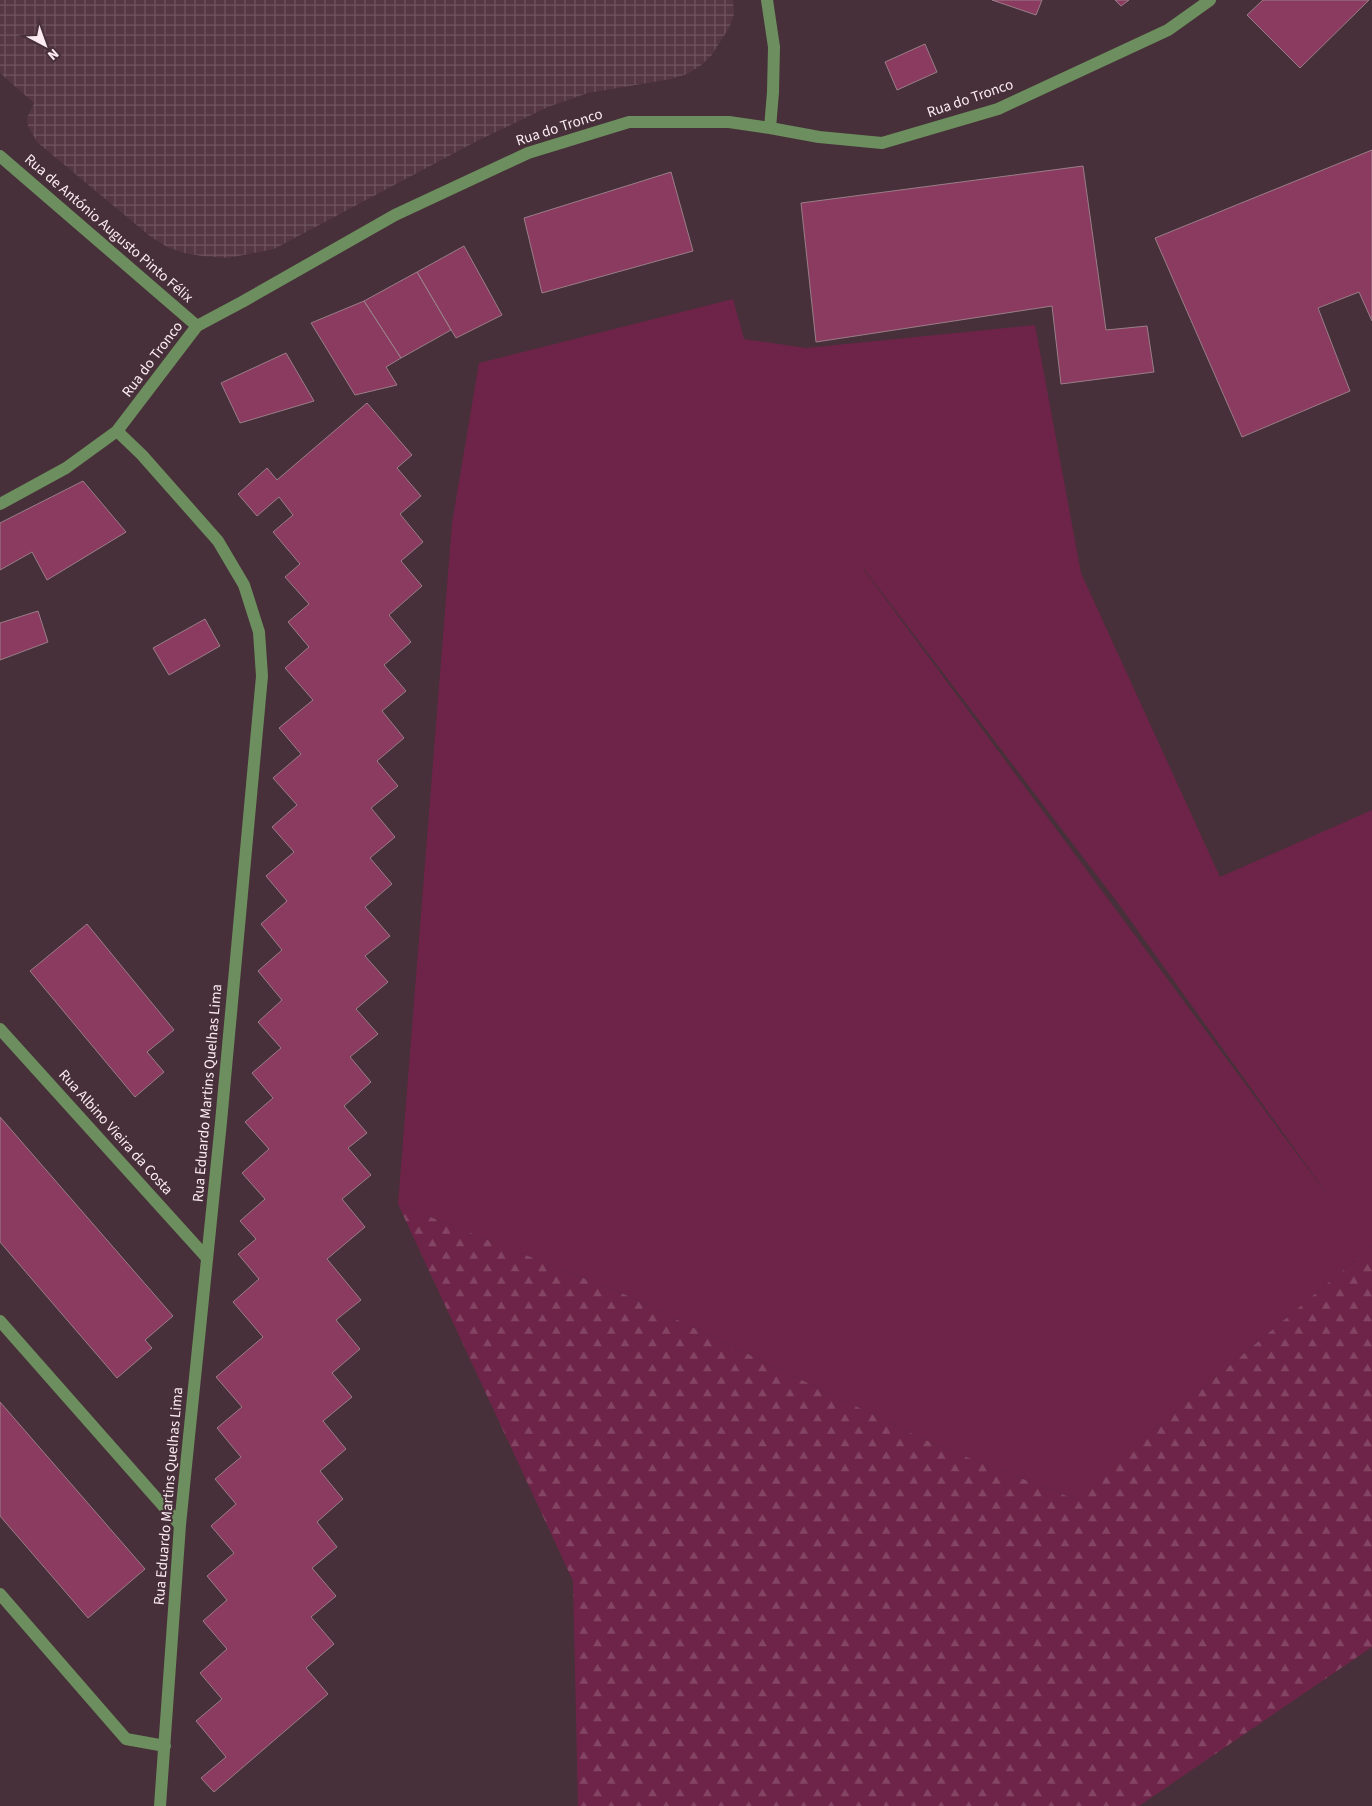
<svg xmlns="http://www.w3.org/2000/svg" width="1372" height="1806" font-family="'Source Sans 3',sans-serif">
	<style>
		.industrial { fill: url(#industrial-grid) }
		.green { fill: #6e2448; fill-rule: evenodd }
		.forest { fill: url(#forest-firs) }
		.building { fill: #8b3b60; stroke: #997e88 }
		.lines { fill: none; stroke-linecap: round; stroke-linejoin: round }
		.minor { stroke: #6d8e5e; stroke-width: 12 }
		.labels { text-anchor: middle; stroke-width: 4; stroke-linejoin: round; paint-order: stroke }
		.street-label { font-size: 15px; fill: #fcecf2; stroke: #473039 }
	</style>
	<defs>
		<pattern id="industrial-grid" width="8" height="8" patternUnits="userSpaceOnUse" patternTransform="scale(1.25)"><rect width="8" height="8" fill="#553744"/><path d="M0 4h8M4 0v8" fill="none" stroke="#6e545f"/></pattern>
		<pattern id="forest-firs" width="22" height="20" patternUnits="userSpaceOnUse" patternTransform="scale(1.25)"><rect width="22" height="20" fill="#6e2448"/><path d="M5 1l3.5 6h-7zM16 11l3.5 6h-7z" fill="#844463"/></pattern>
	</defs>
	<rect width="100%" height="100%" fill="#473039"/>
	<path class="industrial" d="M 0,0 L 733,0 L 734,14 L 729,28 L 711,56 L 700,66 L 687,74 L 671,79 L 588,93 L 548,107 L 477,141 L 274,249 L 228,258 L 202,256 L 184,253 L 167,247 L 151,237 L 37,142 L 28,126 L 27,118 L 34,103 L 0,73 Z"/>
	<path class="green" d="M 733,299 L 744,339 L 806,348 L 1035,325 L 1081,573 L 1220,877 L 1372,810 L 1372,1246 L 1072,1498 L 938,1446 L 626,1295 L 398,1204 L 452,523 L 479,363 ZM 864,569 L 1121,907 L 1332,1201 L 864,570 Z"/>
	<path class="forest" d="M 398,1204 L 626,1295 L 938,1446 L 1072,1498 L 1372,1246 L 1372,1647 L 1139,1806 L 578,1806 L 573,1581 Z"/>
	<path class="building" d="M 992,0 L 1042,0 L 1036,15 Z
		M 1115,0 L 1129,0 L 1121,6 Z
		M 1263,0 L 1369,0 L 1300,68 L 1247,15 Z
		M 925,44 L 937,72 L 897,90 L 885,62 Z
		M 1372,150 L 1372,321 L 1359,292 L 1318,308 L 1350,391 L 1242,437 L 1155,238 Z
		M 1083,166 L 1106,330 L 1147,326 L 1154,372 L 1061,384 L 1052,306 L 816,342 L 801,203 Z
		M 671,172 L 693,251 L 542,293 L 524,218 Z
		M 464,246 L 502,315 L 456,338 L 417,272 Z
		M 417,272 L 451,330 L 401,358 L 364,301 Z
		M 364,301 L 401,358 L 386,367 L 397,385 L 355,395 L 311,323 Z
		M 286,353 L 314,401 L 240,423 L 221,383 Z
		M 367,403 L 412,455 L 397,468 L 421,496 L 400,514 L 423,542 L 401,561 L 422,586 L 389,615 L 411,642 L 384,665 L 406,691 L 382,711 L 404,738 L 377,761 L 398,786 L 371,808 L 395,837 L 370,858 L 392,884 L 365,907 L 390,936 L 365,956 L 388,982 L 356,1009 L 378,1034 L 350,1057 L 371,1082 L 344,1106 L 367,1133 L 348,1148 L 371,1175 L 342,1199 L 365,1227 L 327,1259 L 361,1300 L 336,1320 L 360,1349 L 332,1373 L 352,1397 L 323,1421 L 346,1449 L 320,1471 L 343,1499 L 317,1522 L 337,1547 L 312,1568 L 336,1596 L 311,1617 L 334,1644 L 306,1668 L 328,1694 L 214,1792 L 201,1778 L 226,1757 L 196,1721 L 222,1699 L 200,1673 L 227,1649 L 203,1621 L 227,1600 L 207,1576 L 234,1553 L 211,1526 L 236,1504 L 215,1479 L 241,1457 L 217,1428 L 242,1407 L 216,1377 L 263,1337 L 233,1302 L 259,1279 L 238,1254 L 256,1239 L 240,1221 L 265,1199 L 242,1173 L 269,1149 L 245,1122 L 273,1098 L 252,1073 L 281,1048 L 258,1022 L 282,1000 L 258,971 L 282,950 L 261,924 L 287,901 L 266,876 L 294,852 L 272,827 L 297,805 L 273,778 L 301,754 L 279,728 L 313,700 L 285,668 L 309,647 L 288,622 L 309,604 L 285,577 L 300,564 L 273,532 L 293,515 L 279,497 L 257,516 L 238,494 L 267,468 L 277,480 Z
		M 83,481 L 126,532 L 47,580 L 32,552 L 0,570 L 0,523 Z
		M 38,611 L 48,642 L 0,660 L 0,623 Z
		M 205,619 L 220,646 L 169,675 L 153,648 Z
		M 87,924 L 174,1030 L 147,1052 L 164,1072 L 135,1097 L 30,971 Z
		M 0,1117 L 173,1316 L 145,1340 L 152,1348 L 117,1378 L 0,1242 Z
		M 0,1402 L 145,1569 L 88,1618 L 0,1516 Z"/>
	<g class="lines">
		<path class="minor" d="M 767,0 L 774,47 L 773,92 L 770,128
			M 0,156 L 197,326
			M 117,431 L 142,455 L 218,541 L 244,585 L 259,632 L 262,676 L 221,1122 L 180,1525 L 160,1806
			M 0,504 L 66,468 L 117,431 L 197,326 L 242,302 L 395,215 L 528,153 L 629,122 L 729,122 L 770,128 L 819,137 L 882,143 L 998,109 L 1168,30 L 1210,0
			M 0,1029 L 207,1258
			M 0,1321 L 180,1525
			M 0,1594 L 126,1739 L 165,1746"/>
	</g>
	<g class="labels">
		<g class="street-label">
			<text transform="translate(970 98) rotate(-19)" y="5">Rua do Tronco</text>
			<text transform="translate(559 127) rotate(-18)" y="5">Rua do Tronco</text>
			<text transform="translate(109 228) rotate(41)" y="5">Rua de António Augusto Pinto Félix</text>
			<text transform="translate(152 359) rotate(-53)" y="5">Rua do Tronco</text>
			<text transform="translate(207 1093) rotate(-85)" y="5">Rua Eduardo Martins Quelhas Lima</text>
			<text transform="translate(116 1132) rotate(48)" y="5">Rua Albino Vieira da Costa</text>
			<text transform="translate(168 1496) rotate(-85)" y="5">Rua Eduardo Martins Quelhas Lima</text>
		</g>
	</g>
	<g transform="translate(45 45) rotate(139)" stroke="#473039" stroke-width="4" paint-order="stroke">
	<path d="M0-4L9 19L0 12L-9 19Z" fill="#fcecf2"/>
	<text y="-8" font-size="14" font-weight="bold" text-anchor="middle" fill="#fcecf2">N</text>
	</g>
</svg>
